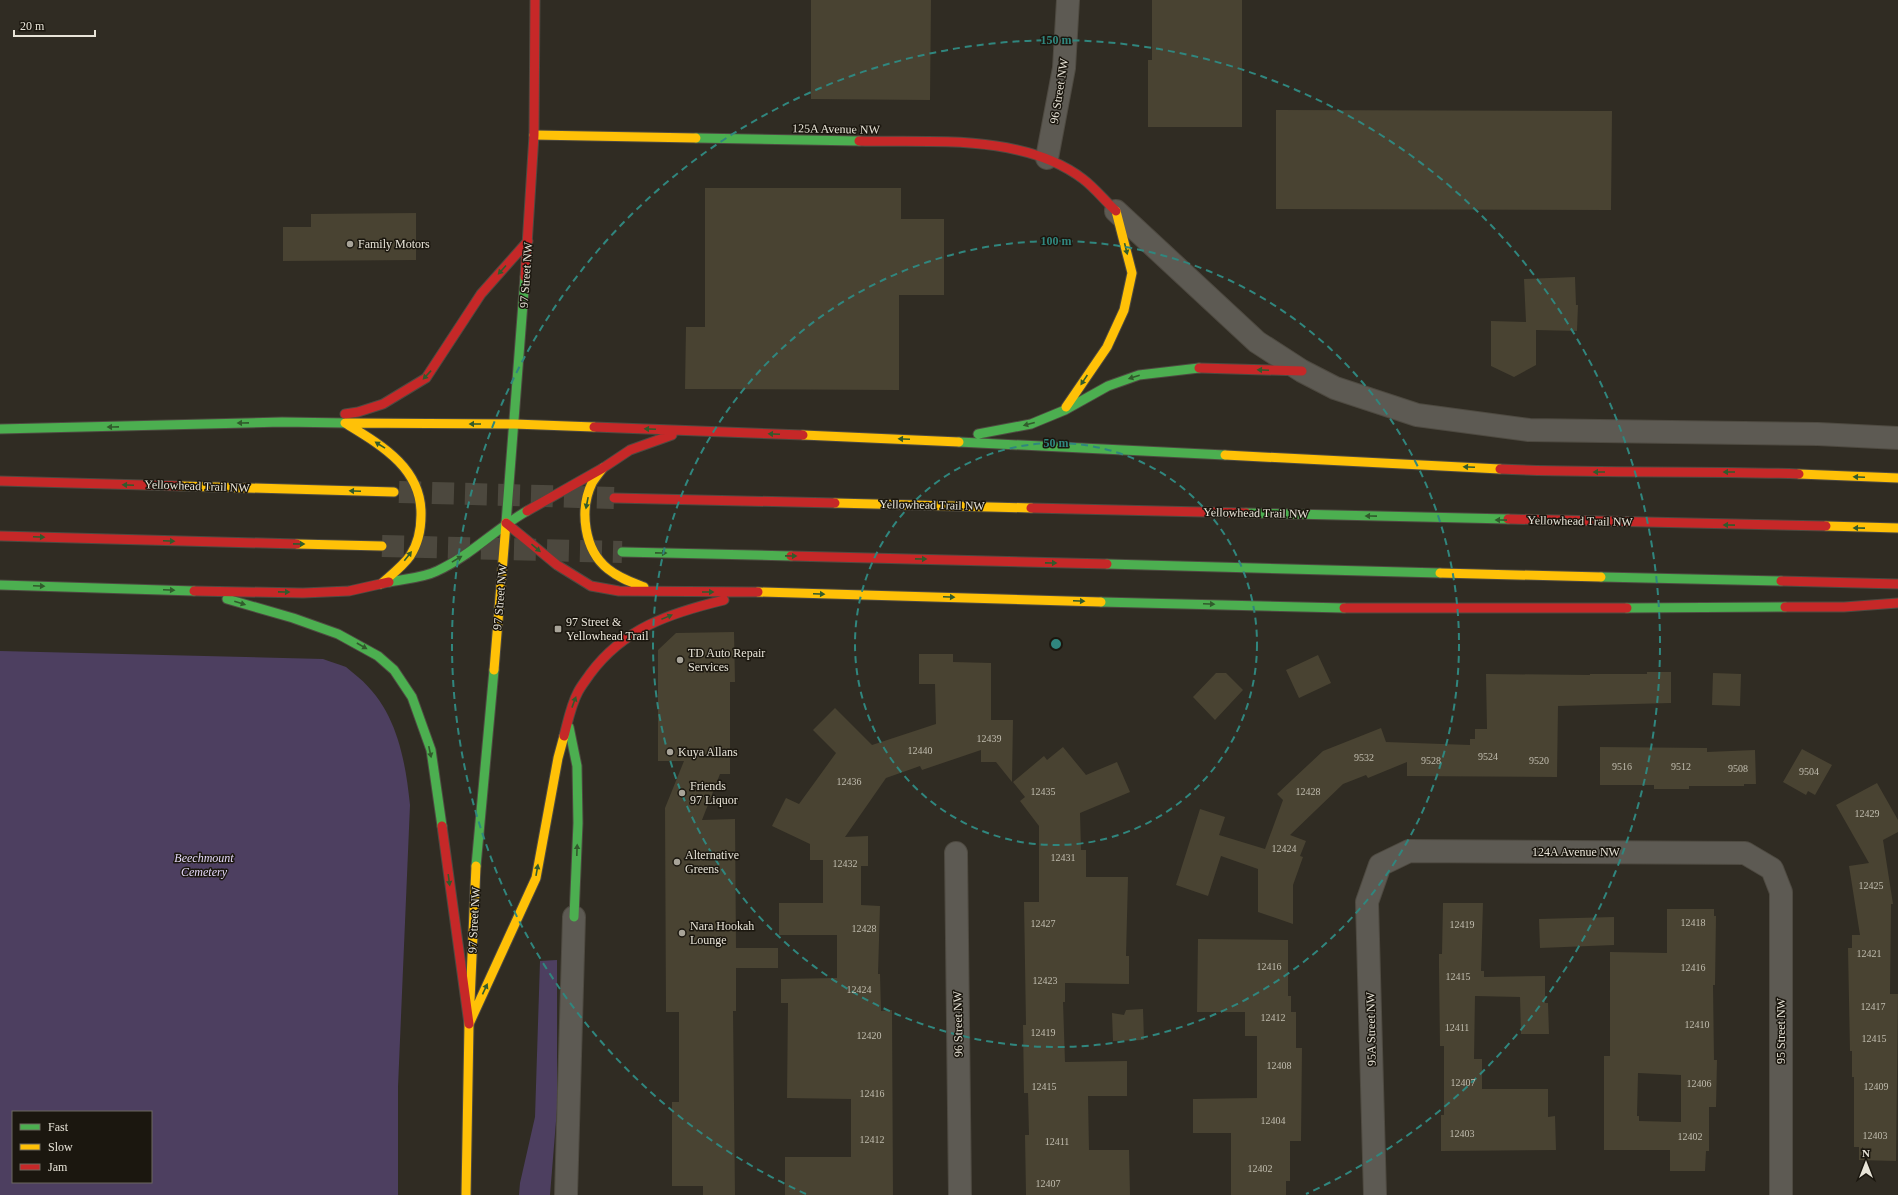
<svg xmlns="http://www.w3.org/2000/svg" width="1898" height="1195" font-family="Georgia,serif">
	<style>
		.green { fill: #4d3f60; fill-rule: evenodd }
		.building { fill: #494332; fill-rule: evenodd }
		.lines { fill: none; stroke-linecap: round; stroke-linejoin: round }
		.highway-tunnel { stroke: #4c483e; stroke-width: 22; stroke-dasharray: 22 11; stroke-linecap: butt }
		.street-casing { stroke: #4e4a41; stroke-width: 24 }
		.fast-casing { stroke: #4e4a41; stroke-width: 11 }
		.slow-casing { stroke: #4e4a41; stroke-width: 11 }
		.jam-casing { stroke: #4e4a41; stroke-width: 11 }
		.street { stroke: #5d5a53; stroke-width: 22 }
		.fast { stroke: #4caf50; stroke-width: 9 }
		.slow { stroke: #ffc107; stroke-width: 9 }
		.jam { stroke: #c62828; stroke-width: 9 }
		.oneway { fill: #315b2c }
		.ring { fill: none; stroke: #30867e; stroke-width: 2; stroke-dasharray: 7 5 }
		.poi-dot { fill: #a8a499; stroke: #1b170f; stroke-width: 1.5 }
		.labels { text-anchor: middle; stroke-width: 3; stroke-linejoin: round; paint-order: stroke }
		.number-label { font-size: 10px; fill: #c0bcae }
		.street-label { font-size: 12px; fill: #e8e4d8; stroke: #1b170f }
		.poi-label { font-size: 12px; fill: #e8e4d8; stroke: #1b170f; text-anchor: start }
		.park-label { font-size: 12px; font-style: italic; fill: #e4d8f9; stroke: #1b170f }
		.centre { fill: #30867e; stroke: #1b170f; stroke-width: 2 }
		.ring-label { font-size: 12px; text-anchor: middle; font-weight: bold; fill: #30867e; stroke: #1b170f; stroke-width: 3; stroke-linejoin: round; paint-order: stroke }
	</style>
	<rect width="100%" height="100%" fill="#302c23"/>
	<path class="green" d="M 0,651 L 323,659 C 330,662 339,664 346,667 C 350,670 354,674 358,677 C 396,709 405,757 410,805 L 398,1087 L 398,1195 L 0,1195 ZM 13,1112 L 151,1112 L 151,1182 L 13,1182 Z
		M 557,960 L 557,1109 L 550,1195 L 519,1195 L 520,1183 L 535,1117 L 540,961 Z"/>
	<path class="building" d="M 811,0 L 931,0 L 930,100 L 811,99 Z
		M 1152,0 L 1242,0 L 1242,127 L 1148,127 L 1148,60 L 1152,60 Z
		M 1276,110 L 1612,111 L 1611,210 L 1276,209 Z
		M 705,188 L 901,188 L 901,219 L 944,219 L 944,295 L 899,295 L 899,390 L 685,389 L 686,327 L 705,327 Z
		M 416,213 L 416,260 L 283,261 L 283,227 L 311,227 L 311,214 Z
		M 1575,277 L 1576,305 L 1578,305 L 1577,331 L 1536,330 L 1536,365 L 1514,377 L 1491,366 L 1491,321 L 1526,322 L 1524,279 Z
		M 734,632 L 735,682 L 730,682 L 730,774 L 720,774 L 702,820 L 735,819 L 736,948 L 778,948 L 778,968 L 736,968 L 736,1011 L 733,1011 L 735,1195 L 703,1195 L 703,1186 L 672,1186 L 672,1102 L 679,1102 L 679,1012 L 666,1012 L 665,808 L 684,761 L 658,761 L 658,650 L 676,633 Z
		M 919,654 L 953,654 L 953,662 L 991,663 L 991,720 L 1013,720 L 1012,782 L 996,762 L 981,762 L 981,750 L 922,770 L 920,766 L 886,778 L 845,837 L 868,836 L 868,866 L 861,866 L 861,905 L 880,906 L 878,974 L 880,974 L 881,1011 L 892,1010 L 893,1195 L 785,1195 L 785,1157 L 851,1157 L 851,1099 L 787,1098 L 788,1003 L 781,1003 L 781,979 L 837,978 L 837,935 L 779,935 L 779,903 L 823,903 L 823,860 L 810,860 L 810,844 L 772,826 L 786,798 L 799,804 L 836,753 L 813,730 L 835,708 L 872,745 L 936,724 L 935,684 L 919,684 Z
		M 1318,655 L 1331,683 L 1299,698 L 1286,670 Z
		M 1647,672 L 1671,672 L 1671,703 L 1558,706 L 1557,777 L 1407,776 L 1407,762 L 1368,778 L 1366,775 L 1343,784 L 1290,835 L 1306,841 L 1300,856 L 1303,857 L 1293,885 L 1293,924 L 1258,912 L 1258,869 L 1221,856 L 1208,896 L 1176,885 L 1200,809 L 1225,817 L 1219,835 L 1265,849 L 1283,800 L 1277,794 L 1323,751 L 1381,728 L 1386,742 L 1470,745 L 1470,739 L 1475,739 L 1475,729 L 1487,729 L 1486,674 L 1590,675 L 1590,674 L 1647,674 Z
		M 1216,673 L 1226,673 L 1243,690 L 1215,720 L 1193,697 Z
		M 1713,673 L 1741,674 L 1740,706 L 1712,705 Z
		M 1063,747 L 1086,775 L 1117,762 L 1130,792 L 1080,813 L 1081,850 L 1086,850 L 1086,877 L 1128,877 L 1126,956 L 1129,956 L 1129,984 L 1065,983 L 1065,1002 L 1063,1002 L 1065,1062 L 1127,1061 L 1127,1096 L 1088,1096 L 1089,1150 L 1129,1150 L 1130,1195 L 1026,1195 L 1025,1135 L 1029,1135 L 1028,1093 L 1024,1093 L 1023,1025 L 1026,1025 L 1024,902 L 1039,902 L 1039,826 L 1020,801 L 1025,797 L 1013,782 L 1044,756 L 1047,760 Z
		M 1600,747 L 1707,748 L 1707,752 L 1755,750 L 1756,784 L 1744,784 L 1744,786 L 1689,786 L 1689,789 L 1654,789 L 1654,785 L 1600,785 Z
		M 1802,749 L 1832,765 L 1815,795 L 1808,791 L 1806,795 L 1783,782 Z
		M 1877,783 L 1898,820 L 1898,832 L 1883,840 L 1893,904 L 1891,904 L 1890,994 L 1898,994 L 1896,1161 L 1859,1160 L 1859,1147 L 1854,1147 L 1854,1077 L 1852,1077 L 1852,1051 L 1850,1051 L 1848,948 L 1852,948 L 1852,935 L 1860,935 L 1849,866 L 1869,863 L 1836,805 Z
		M 1443,903 L 1483,903 L 1481,971 L 1484,971 L 1484,977 L 1545,976 L 1545,1003 L 1548,1003 L 1549,1034 L 1521,1034 L 1520,997 L 1475,996 L 1474,1059 L 1482,1059 L 1482,1089 L 1548,1089 L 1548,1117 L 1555,1116 L 1556,1150 L 1441,1151 L 1441,1115 L 1444,1115 L 1444,1046 L 1440,1046 L 1439,968 L 1439,954 L 1442,954 Z
		M 1667,909 L 1714,909 L 1714,916 L 1716,916 L 1715,985 L 1713,985 L 1714,1060 L 1717,1060 L 1716,1107 L 1709,1107 L 1709,1151 L 1706,1151 L 1705,1171 L 1670,1171 L 1670,1150 L 1604,1150 L 1604,1056 L 1610,1056 L 1610,952 L 1667,953 ZM 1638,1073 L 1681,1075 L 1681,1122 L 1639,1121 L 1639,1116 L 1637,1116 Z
		M 1614,917 L 1614,945 L 1540,948 L 1539,919 Z
		M 1198,939 L 1288,940 L 1288,996 L 1291,996 L 1291,1012 L 1296,1012 L 1296,1048 L 1302,1048 L 1301,1141 L 1290,1141 L 1290,1181 L 1286,1181 L 1286,1195 L 1231,1195 L 1231,1133 L 1193,1133 L 1193,1099 L 1257,1098 L 1257,1036 L 1245,1036 L 1245,1012 L 1197,1012 Z
		M 1143,1009 L 1144,1040 L 1113,1041 L 1112,1013 L 1124,1015 L 1126,1010 Z"/>
	<g class="lines">
		<path class="highway-tunnel" d="M 399,492 L 614,498
			M 382,546 L 622,552"/>
		<defs>
			<path id="street" d="M 1047,158 L 1064,68 L 1068,0
				M 1116,211 L 1257,342 L 1302,371 L 1335,388 L 1417,415 L 1529,430 L 1818,434 L 1898,438
				M 956,853 L 960,1195
				M 566,1195 L 574,917
				M 1375,1195 L 1367,902 L 1380,865 L 1409,851 L 1745,853 L 1772,869 L 1781,892 L 1781,1195"/>
			<path id="fast" d="M 696,138 L 859,141
				M 0,429 L 282,422 L 346,423
				M 978,434 L 1031,424 L 1065,410 L 1108,386 L 1139,375 L 1199,368
				M 959,442 L 1225,455
				M 1246,513 L 1508,519
				M 506,523 L 525,277
				M 622,552 L 791,556
				M 1107,564 L 1440,573
				M 1601,577 L 1781,581
				M 389,582 C 404,579 423,578 437,571 C 470,556 495,529 527,511
				M 0,585 L 194,591
				M 227,599 L 293,618 L 338,634 L 378,656 L 394,670 L 412,697 L 431,750 L 442,826
				M 1101,602 L 1344,608
				M 1627,608 L 1785,607
				M 569,727 L 577,766 L 578,823 L 574,917
				M 476,866 L 494,670"/>
			<path id="slow" d="M 534,135 L 696,138
				M 1066,407 L 1107,347 L 1124,310 L 1132,273 L 1116,211
				M 345,423 C 381,445 422,468 421,515 C 421,529 418,544 410,556 C 402,567 391,575 381,584
				M 346,423 L 514,424 L 594,427
				M 803,435 L 959,442
				M 1225,455 L 1500,469
				M 603,468 C 599,473 595,478 592,483 C 579,510 584,550 608,569 C 619,578 631,582 644,587
				M 1799,474 L 1898,478
				M 180,486 L 394,492
				M 835,503 L 1031,508
				M 1826,526 L 1898,528
				M 297,544 L 382,546
				M 1440,573 L 1601,577
				M 758,592 L 1101,602
				M 494,670 L 506,523
				M 469,1024 L 536,878 L 558,758 L 564,736
				M 466,1195 L 469,1024 L 476,866"/>
			<path id="jam" d="M 859,141 C 930,143 1023,133 1083,179 C 1095,188 1105,201 1116,211
				M 525,277 L 534,135 L 535,0
				M 1199,368 L 1302,371
				M 345,414 L 358,412 L 383,404 L 426,378 L 481,294 L 528,241
				M 594,427 L 803,435
				M 1500,469 C 1600,474 1699,470 1799,474
				M 0,481 L 180,486
				M 614,498 L 835,503
				M 1031,508 L 1246,513
				M 527,511 L 603,468 L 630,450 L 672,435
				M 1508,519 L 1826,526
				M 506,523 L 557,565 L 591,586 L 619,591 L 758,592
				M 0,536 L 297,544
				M 791,556 L 1107,564
				M 1781,581 L 1898,584
				M 194,591 L 303,593 L 349,591 L 389,582
				M 1785,607 L 1844,607 L 1898,603
				M 1344,608 L 1627,608
				M 564,736 C 568,721 571,705 578,692 C 581,686 586,680 590,674 C 624,628 670,613 724,600
				M 442,826 L 469,1024"/>
		</defs>
		<use href="#street" class="street-casing"/>
		<use href="#fast" class="fast-casing"/>
		<use href="#slow" class="slow-casing"/>
		<use href="#jam" class="jam-casing"/>
		<use href="#street" class="street"/>
		<use href="#fast" class="fast"/>
		<use href="#slow" class="slow"/>
		<use href="#jam" class="jam"/>
	</g>
	<defs><path id="oneway-solid" d="M-6-.8H1V-3.2L6.5 0L1 3.2V.8H-6Z"/></defs>
	<g class="oneway">
		<use href="#oneway-solid" transform="translate(1126 249) rotate(76)"/>
		<use href="#oneway-solid" transform="translate(502 270) rotate(132)"/>
		<use href="#oneway-solid" transform="translate(1263 370) rotate(-178)"/>
		<use href="#oneway-solid" transform="translate(427 375) rotate(133)"/>
		<use href="#oneway-solid" transform="translate(1134 377) rotate(163)"/>
		<use href="#oneway-solid" transform="translate(1084 380) rotate(124)"/>
		<use href="#oneway-solid" transform="translate(243 423) rotate(179)"/>
		<use href="#oneway-solid" transform="translate(475 424) rotate(180)"/>
		<use href="#oneway-solid" transform="translate(1029 424) rotate(165)"/>
		<use href="#oneway-solid" transform="translate(113 427) rotate(179)"/>
		<use href="#oneway-solid" transform="translate(650 429) rotate(-178)"/>
		<use href="#oneway-solid" transform="translate(774 434) rotate(-178)"/>
		<use href="#oneway-solid" transform="translate(904 439) rotate(-178)"/>
		<use href="#oneway-solid" transform="translate(380 445) rotate(-148)"/>
		<use href="#oneway-solid" transform="translate(1469 467) rotate(-177)"/>
		<use href="#oneway-solid" transform="translate(1599 472) rotate(-180)"/>
		<use href="#oneway-solid" transform="translate(1729 472) rotate(-180)"/>
		<use href="#oneway-solid" transform="translate(1859 477) rotate(-178)"/>
		<use href="#oneway-solid" transform="translate(128 485) rotate(-178)"/>
		<use href="#oneway-solid" transform="translate(355 491) rotate(-178)"/>
		<use href="#oneway-solid" transform="translate(587 503) rotate(101)"/>
		<use href="#oneway-solid" transform="translate(1371 516) rotate(-179)"/>
		<use href="#oneway-solid" transform="translate(1501 520) rotate(-179)"/>
		<use href="#oneway-solid" transform="translate(1729 525) rotate(-179)"/>
		<use href="#oneway-solid" transform="translate(1859 528) rotate(-179)"/>
		<use href="#oneway-solid" transform="translate(39 537) rotate(2)"/>
		<use href="#oneway-solid" transform="translate(169 541) rotate(2)"/>
		<use href="#oneway-solid" transform="translate(299 544) rotate(1)"/>
		<use href="#oneway-solid" transform="translate(536 548) rotate(40)"/>
		<use href="#oneway-solid" transform="translate(661 553) rotate(1)"/>
		<use href="#oneway-solid" transform="translate(408 556) rotate(-52)"/>
		<use href="#oneway-solid" transform="translate(791 556) rotate(1)"/>
		<use href="#oneway-solid" transform="translate(457 559) rotate(-31)"/>
		<use href="#oneway-solid" transform="translate(921 559) rotate(1)"/>
		<use href="#oneway-solid" transform="translate(1051 563) rotate(1)"/>
		<use href="#oneway-solid" transform="translate(39 586) rotate(2)"/>
		<use href="#oneway-solid" transform="translate(169 590) rotate(2)"/>
		<use href="#oneway-solid" transform="translate(284 592) rotate(1)"/>
		<use href="#oneway-solid" transform="translate(708 592)"/>
		<use href="#oneway-solid" transform="translate(819 594) rotate(2)"/>
		<use href="#oneway-solid" transform="translate(949 597) rotate(2)"/>
		<use href="#oneway-solid" transform="translate(1079 601) rotate(2)"/>
		<use href="#oneway-solid" transform="translate(240 603) rotate(17)"/>
		<use href="#oneway-solid" transform="translate(1209 604) rotate(2)"/>
		<use href="#oneway-solid" transform="translate(667 617) rotate(-22)"/>
		<use href="#oneway-solid" transform="translate(362 646) rotate(30)"/>
		<use href="#oneway-solid" transform="translate(574 702) rotate(-70)"/>
		<use href="#oneway-solid" transform="translate(430 752) rotate(78)"/>
		<use href="#oneway-solid" transform="translate(577 850) rotate(-88)"/>
		<use href="#oneway-solid" transform="translate(537 870) rotate(-80)"/>
		<use href="#oneway-solid" transform="translate(449 880) rotate(82)"/>
		<use href="#oneway-solid" transform="translate(485 989) rotate(-65)"/>
	</g>
	<g class="ring">
		<circle cx="1056" cy="644" r="201"/>
		<circle cx="1056" cy="644" r="403"/>
		<path d="M806 1194A604 604 0 1 1 1306 1194"/>
	</g>
	<g class="poi-dot">
		<circle cx="350" cy="244" r="4"/>
		<rect x="554" y="625" width="8" height="8" rx="2"/>
		<circle cx="680" cy="660" r="4"/>
		<circle cx="670" cy="752" r="4"/>
		<circle cx="682" cy="793" r="4"/>
		<circle cx="677" cy="862" r="4"/>
		<circle cx="682" cy="933" r="4"/>
	</g>
	<g class="labels">
		<g class="number-label">
			<text x="989" y="742">12439</text>
			<text x="920" y="754">12440</text>
			<text x="1488" y="760">9524</text>
			<text x="1364" y="761">9532</text>
			<text x="1431" y="764">9528</text>
			<text x="1539" y="764">9520</text>
			<text x="1622" y="770">9516</text>
			<text x="1681" y="770">9512</text>
			<text x="1738" y="772">9508</text>
			<text x="1809" y="775">9504</text>
			<text x="849" y="785">12436</text>
			<text x="1043" y="795">12435</text>
			<text x="1308" y="795">12428</text>
			<text x="1867" y="817">12429</text>
			<text x="1284" y="852">12424</text>
			<text x="1063" y="861">12431</text>
			<text x="845" y="867">12432</text>
			<text x="1871" y="889">12425</text>
			<text x="1693" y="926">12418</text>
			<text x="1043" y="927">12427</text>
			<text x="1462" y="928">12419</text>
			<text x="864" y="932">12428</text>
			<text x="1869" y="957">12421</text>
			<text x="1269" y="970">12416</text>
			<text x="1693" y="971">12416</text>
			<text x="1458" y="980">12415</text>
			<text x="1045" y="984">12423</text>
			<text x="859" y="993">12424</text>
			<text x="1873" y="1010">12417</text>
			<text x="1273" y="1021">12412</text>
			<text x="1697" y="1028">12410</text>
			<text x="1457" y="1031">12411</text>
			<text x="1043" y="1036">12419</text>
			<text x="869" y="1039">12420</text>
			<text x="1874" y="1042">12415</text>
			<text x="1279" y="1069">12408</text>
			<text x="1463" y="1086">12407</text>
			<text x="1699" y="1087">12406</text>
			<text x="1044" y="1090">12415</text>
			<text x="1876" y="1090">12409</text>
			<text x="872" y="1097">12416</text>
			<text x="1273" y="1124">12404</text>
			<text x="1462" y="1137">12403</text>
			<text x="1875" y="1139">12403</text>
			<text x="1690" y="1140">12402</text>
			<text x="872" y="1143">12412</text>
			<text x="1057" y="1145">12411</text>
			<text x="1260" y="1172">12402</text>
			<text x="1048" y="1187">12407</text>
		</g>
		<g class="street-label">
			<text transform="translate(1059 91) rotate(-81)" y="4">96 Street NW</text>
			<text transform="translate(836 129) rotate(1)" y="4">125A Avenue NW</text>
			<text transform="translate(526 275) rotate(-86)" y="4">97 Street NW</text>
			<text transform="translate(197 486) rotate(2)" y="4">Yellowhead Trail NW</text>
			<text transform="translate(932 505) rotate(1)" y="4">Yellowhead Trail NW</text>
			<text transform="translate(1256 513) rotate(1)" y="4">Yellowhead Trail NW</text>
			<text transform="translate(1580 521) rotate(1)" y="4">Yellowhead Trail NW</text>
			<text transform="translate(500 597) rotate(-85)" y="4">97 Street NW</text>
			<text x="1576" y="856">124A Avenue NW</text>
			<text transform="translate(474 920) rotate(-87)" y="4">97 Street NW</text>
			<text transform="translate(958 1024) rotate(-91)" y="4">96 Street NW</text>
			<text transform="translate(1371 1029) rotate(-91)" y="4">95A Street NW</text>
			<text transform="translate(1781 1031) rotate(-90)" y="4">95 Street NW</text>
		</g>
		<g class="poi-label">
			<text x="358" y="248">Family Motors</text>
			<text x="566" y="626">97 Street &amp;<tspan x="566" dy="14">Yellowhead Trail</tspan></text>
			<text x="688" y="657">TD Auto Repair<tspan x="688" dy="14">Services</tspan></text>
			<text x="678" y="756">Kuya Allans</text>
			<text x="690" y="790">Friends<tspan x="690" dy="14">97 Liquor</tspan></text>
			<text x="685" y="859">Alternative<tspan x="685" dy="14">Greens</tspan></text>
			<text x="690" y="930">Nara Hookah<tspan x="690" dy="14">Lounge</tspan></text>
		</g>
		<g class="park-label">
			<text x="204" y="862">Beechmount<tspan x="204" dy="14">Cemetery</tspan></text>
		</g>
	</g>
	<circle cx="1056" cy="644" r="6" class="centre"/>
	<g class="ring-label">
		<text x="1056" y="44">150 m</text>
		<text x="1056" y="245">100 m</text>
		<text x="1056" y="447">50 m</text>
	</g>
	<rect x="12" y="1111" width="140" height="72" fill="#1b170f" stroke="#6d695f"/>
	<rect x="20" y="1124" width="20" height="6" fill="#4caf50" stroke="#6d695f"/>
	<text x="48" y="1131" font-size="12" fill="#e8e4d8">Fast</text>
	<rect x="20" y="1144" width="20" height="6" fill="#ffc107" stroke="#6d695f"/>
	<text x="48" y="1151" font-size="12" fill="#e8e4d8">Slow</text>
	<rect x="20" y="1164" width="20" height="6" fill="#c62828" stroke="#6d695f"/>
	<text x="48" y="1171" font-size="12" fill="#e8e4d8">Jam</text>
	<g transform="translate(1866 1163)" stroke="#1b170f" stroke-width="3" paint-order="stroke">
	<path d="M0-3L7 15L0 10L-7 15Z" fill="#e8e4d8"/>
	<text y="-6" font-size="11" font-weight="bold" text-anchor="middle" fill="#e8e4d8">N</text>
	</g>
	<path d="M14 30v6h81v-6" fill="none" stroke="#e8e4d8" stroke-width="2"/>
	<text x="20" y="30" font-size="12" fill="#e8e4d8" stroke="#1b170f" stroke-width="3" paint-order="stroke">20 m</text>
</svg>
